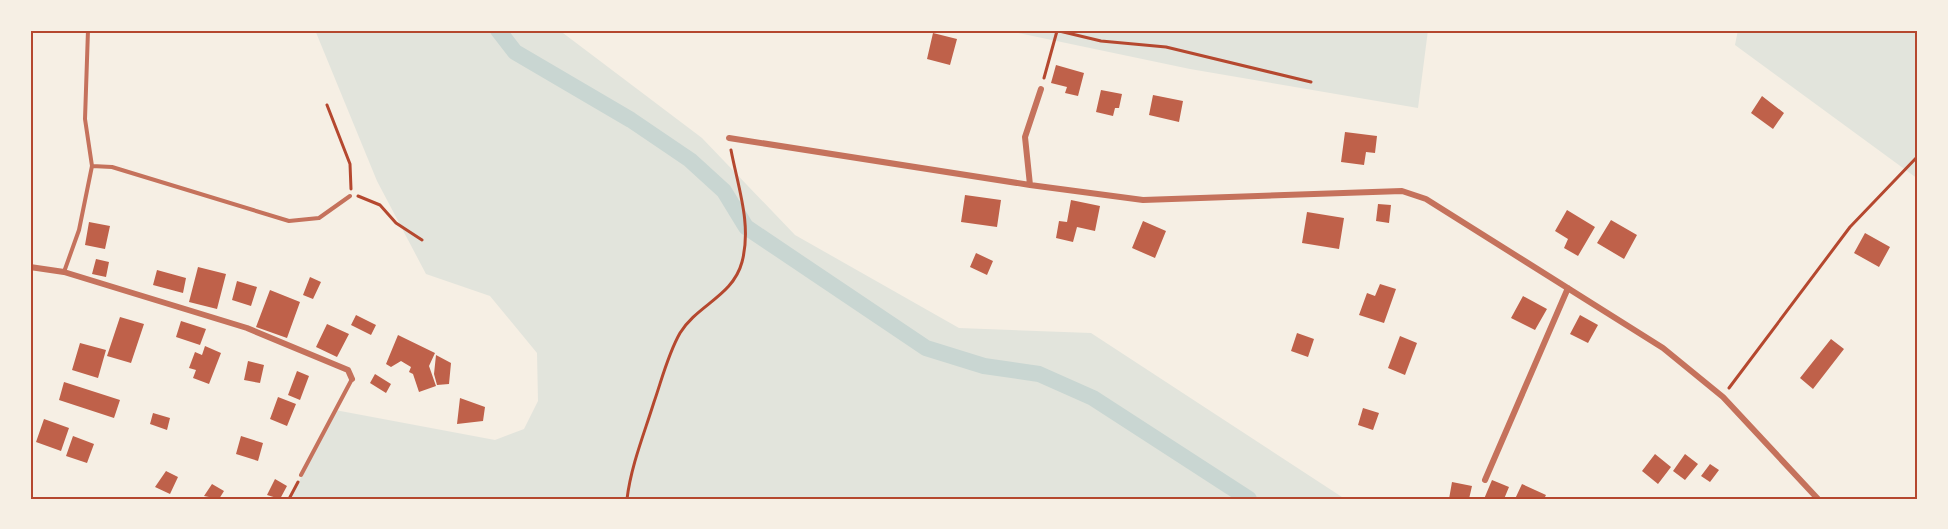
<svg xmlns="http://www.w3.org/2000/svg" width="1948" height="529" font-family="Literata,serif">
	<style>
		.green { fill: #e2e4dc }
		.lines { fill: none; stroke-linecap: round; stroke-linejoin: round }
		.canal { stroke: #c9d6d2; stroke-width: 16 }
		.building { fill: #bf614a }
		.path { stroke: #b5482f; stroke-width: 3 }
		.service { stroke: #c5725c; stroke-width: 4 }
		.minor { stroke: #c5725c; stroke-width: 6 }
		.neatline { fill: none; stroke: #b5482f; stroke-width: 2 }
	</style>
	<rect width="100%" height="100%" fill="#f6efe4"/>
	<path class="green" d="M 315,30 L 559,30 L 702,138 L 795,235 L 959,328 L 1091,333 L 1345,499 L 290,499 L 335,410 L 495,440 L 524,429 L 538,401 L 537,353 L 490,296 L 426,274 L 377,181 Z
		M 1004,30 L 1428,30 L 1418,108 L 1190,69 Z
		M 1738,30 L 1918,30 L 1918,179 L 1735,45 Z"/>
	<g class="lines">
		<path class="canal" d="M 498,30 L 515,52 L 631,120 L 690,160 L 724,191 L 746,227 L 926,348 L 984,366 L 1039,374 L 1093,398 L 1249,499"/>
	</g>
	<path class="building" d="M 933,33 L 957,39 L 950,65 L 927,59 Z
		M 1056,65 L 1084,73 L 1078,96 L 1065,93 L 1067,87 L 1051,83 Z
		M 1101,90 L 1122,94 L 1119,108 L 1115,108 L 1113,116 L 1096,112 Z
		M 1153,95 L 1183,101 L 1179,122 L 1149,115 Z
		M 1762,96 L 1784,113 L 1773,129 L 1751,113 Z
		M 1345,132 L 1377,136 L 1375,153 L 1366,152 L 1364,165 L 1341,162 Z
		M 965,195 L 1001,200 L 997,227 L 961,222 Z
		M 1071,200 L 1100,206 L 1095,231 L 1077,227 L 1073,242 L 1056,238 L 1059,221 L 1067,222 Z
		M 1378,204 L 1391,205 L 1389,223 L 1376,221 Z
		M 1567,210 L 1595,227 L 1578,256 L 1564,248 L 1568,239 L 1555,231 Z
		M 1307,212 L 1344,218 L 1339,249 L 1302,243 Z
		M 1611,220 L 1637,235 L 1624,259 L 1597,243 Z
		M 1143,221 L 1166,231 L 1155,258 L 1132,248 Z
		M 89,222 L 110,226 L 105,249 L 85,245 Z
		M 1865,233 L 1890,247 L 1879,267 L 1854,253 Z
		M 976,253 L 993,261 L 987,275 L 970,267 Z
		M 96,259 L 109,262 L 106,277 L 92,274 Z
		M 198,267 L 226,274 L 217,309 L 189,302 Z
		M 157,270 L 186,278 L 183,293 L 153,285 Z
		M 310,277 L 321,282 L 313,299 L 303,295 Z
		M 237,281 L 257,287 L 251,306 L 232,300 Z
		M 1380,284 L 1396,289 L 1384,323 L 1359,315 L 1367,293 L 1375,296 Z
		M 270,290 L 300,302 L 287,338 L 256,327 Z
		M 1523,296 L 1547,309 L 1535,330 L 1511,318 Z
		M 356,315 L 376,325 L 371,335 L 351,325 Z
		M 1580,315 L 1598,325 L 1588,343 L 1570,334 Z
		M 120,317 L 144,324 L 131,363 L 107,356 Z
		M 181,321 L 206,329 L 200,345 L 176,337 Z
		M 327,324 L 349,334 L 337,357 L 316,347 Z
		M 1297,333 L 1314,339 L 1308,357 L 1291,351 Z
		M 398,335 L 435,353 L 429,366 L 436,386 L 419,392 L 413,374 L 409,372 L 411,367 L 401,361 L 391,367 L 386,364 Z
		M 1400,336 L 1417,343 L 1405,375 L 1388,368 Z
		M 1831,339 L 1844,349 L 1813,389 L 1800,378 Z
		M 80,343 L 106,350 L 98,378 L 72,370 Z
		M 205,346 L 221,353 L 209,384 L 193,378 L 196,370 L 189,368 L 195,352 L 202,355 Z
		M 436,355 L 451,363 L 449,384 L 437,385 L 434,374 Z
		M 248,361 L 264,365 L 260,383 L 244,380 Z
		M 297,371 L 309,376 L 300,400 L 288,395 Z
		M 375,374 L 391,384 L 386,393 L 370,383 Z
		M 64,382 L 120,400 L 114,418 L 59,400 Z
		M 278,397 L 296,404 L 287,426 L 270,419 Z
		M 460,398 L 485,407 L 483,421 L 457,424 Z
		M 1363,408 L 1379,413 L 1373,430 L 1358,425 Z
		M 153,413 L 170,418 L 167,430 L 150,424 Z
		M 44,419 L 69,428 L 61,451 L 36,442 Z
		M 73,436 L 94,444 L 87,463 L 66,456 Z
		M 241,436 L 263,443 L 258,461 L 236,454 Z
		M 1655,454 L 1671,467 L 1658,484 L 1642,471 Z
		M 1685,454 L 1698,464 L 1685,480 L 1673,471 Z
		M 1710,464 L 1719,470 L 1710,482 L 1701,476 Z
		M 166,471 L 178,477 L 170,494 L 155,487 Z
		M 275,479 L 287,486 L 280,499 L 267,495 Z
		M 1492,480 L 1509,487 L 1504,499 L 1484,499 Z
		M 1452,482 L 1472,486 L 1469,499 L 1449,499 Z
		M 212,484 L 224,491 L 219,499 L 204,496 Z
		M 1522,484 L 1546,495 L 1544,499 L 1515,499 Z"/>
	<g class="lines">
		<path class="path" d="M 285,30 L 287,31
			M 1055,30 L 1101,41 L 1166,47 L 1311,82
			M 1044,78 L 1057,31
			M 327,105 L 350,164 L 351,189
			M 358,196 L 380,205 L 396,223 L 422,240
			M 1917,357 L 1918,358
			M 1729,388 L 1850,227 L 1918,156
			M 289,499 L 298,482
			M 627,499 C 631,466 644,434 654,402 C 662,379 668,354 680,333 C 697,305 733,296 742,262 C 752,225 738,187 731,150"/>
		<path class="service" d="M 92,166 L 112,167 L 289,221 L 319,218 L 350,196
			M 64,272 L 79,230 L 92,166 L 85,119 L 88,30
			M 301,475 L 352,379"/>
		<path class="minor" d="M 729,138 L 1030,185 L 1143,200 L 1402,191 L 1426,199 L 1663,348 L 1723,397 L 1818,499
			M 1030,185 L 1025,137 L 1041,89
			M 30,267 L 64,272 L 247,328 L 348,370 L 352,379
			M 1485,480 L 1568,288"/>
	</g>
	<rect width="1948" height="529" fill="none" stroke="#f6efe4" stroke-width="63"/>
	<rect x="32" y="32" width="1884" height="466" class="neatline"/>
</svg>
